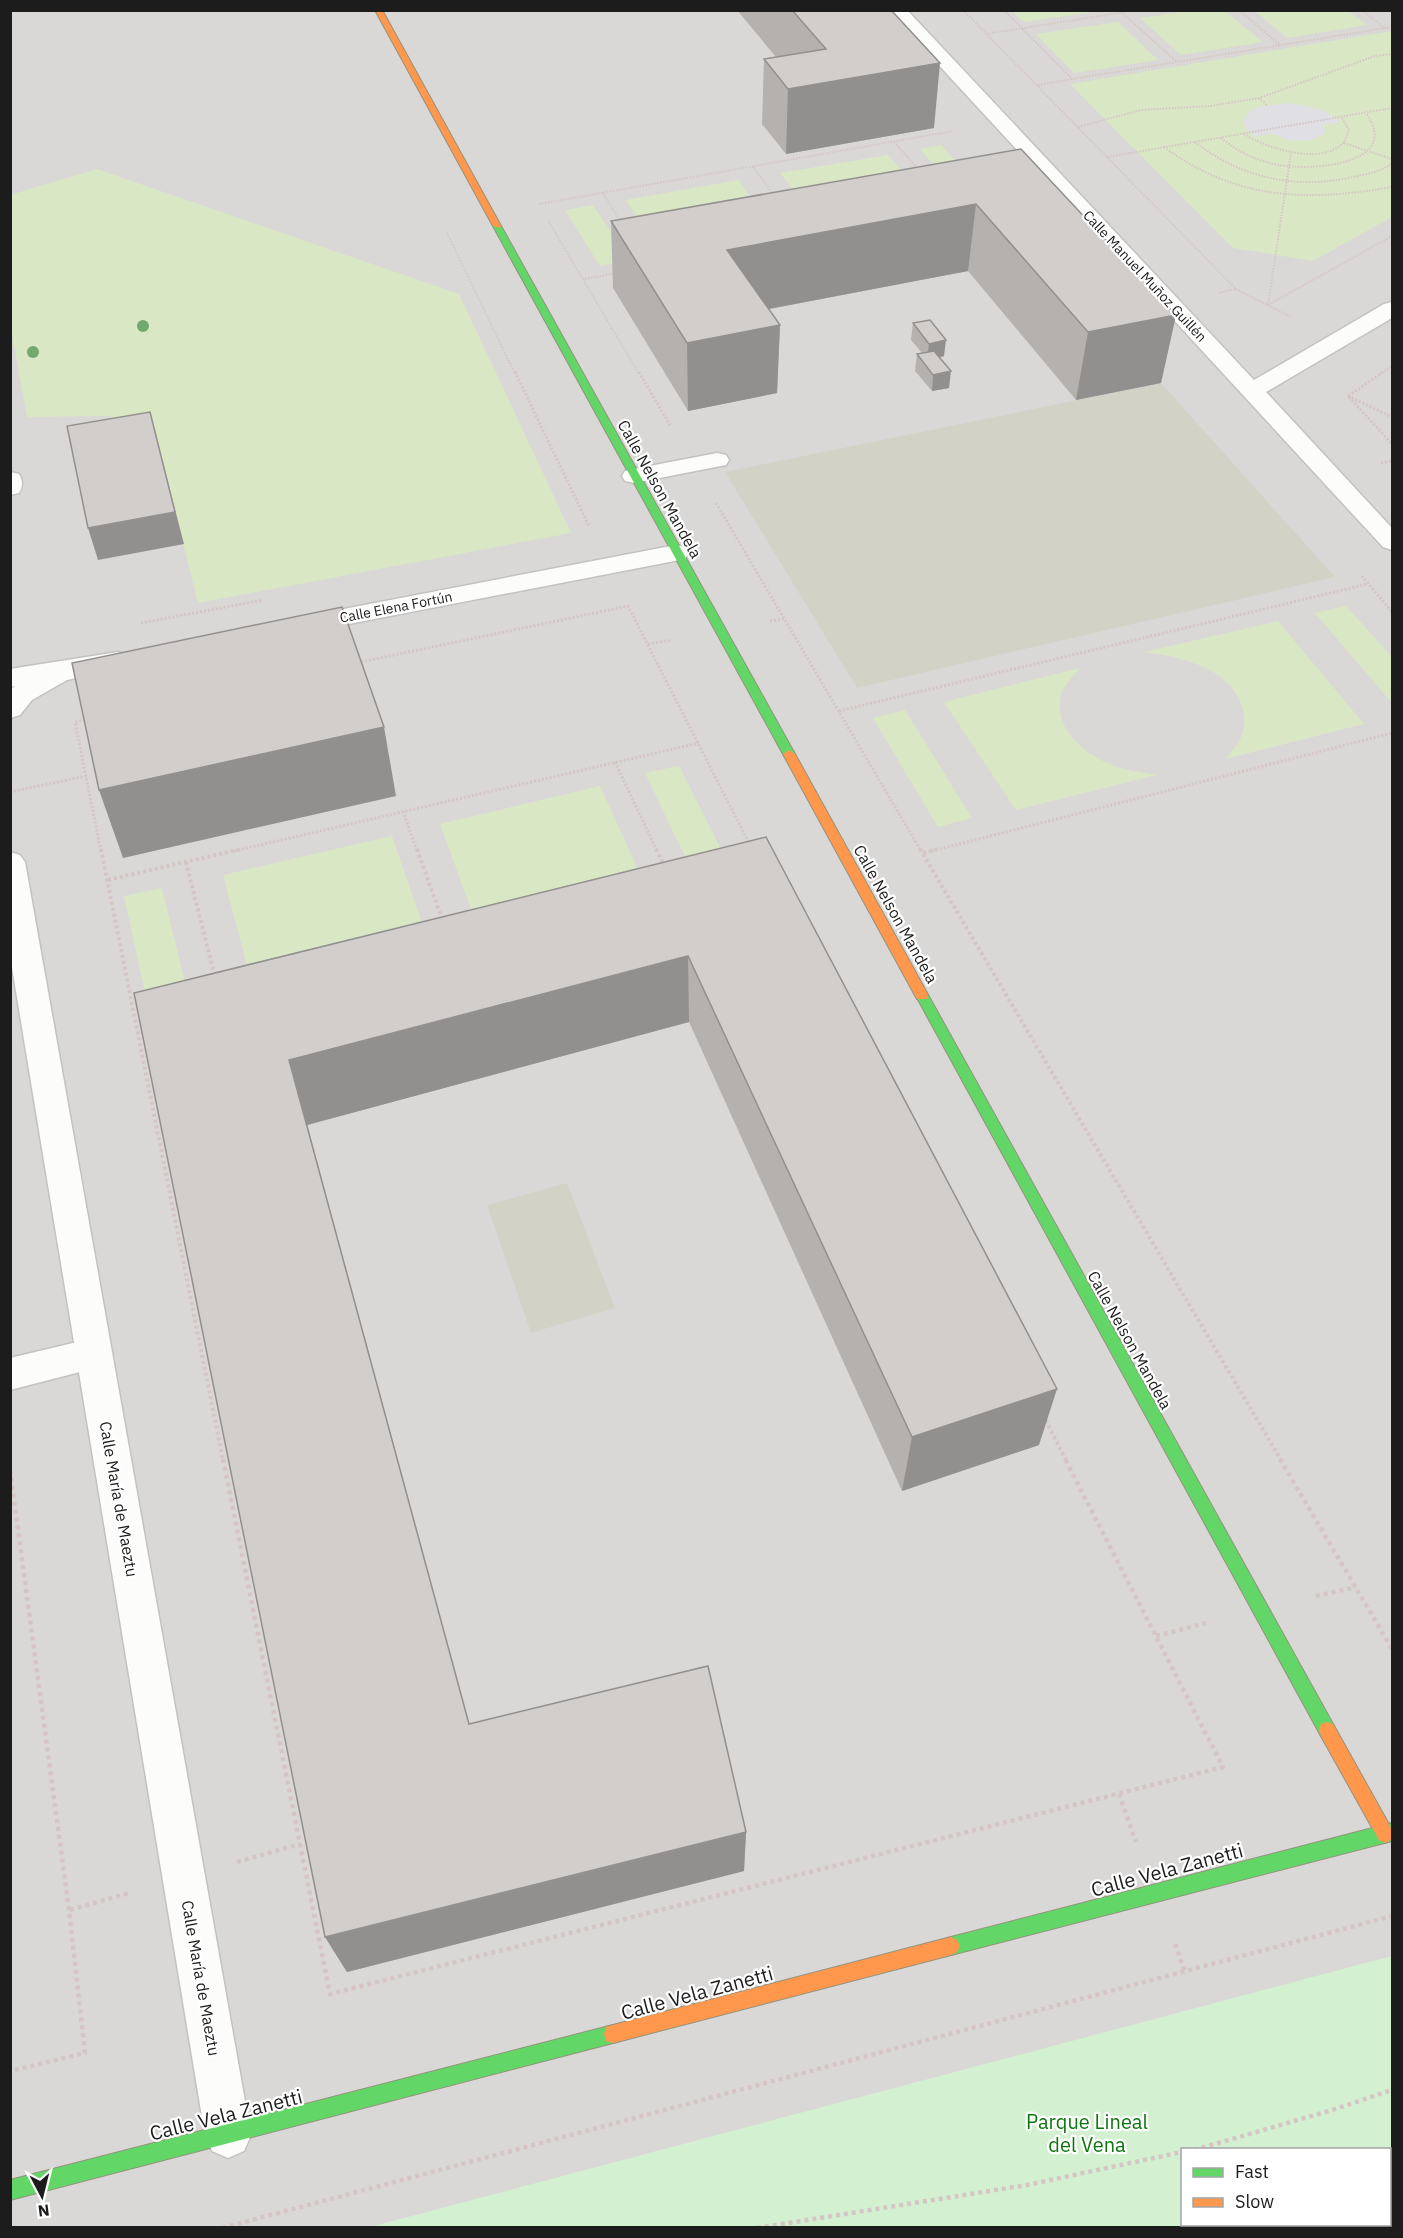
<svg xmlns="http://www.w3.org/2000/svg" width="1403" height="2238" font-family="'IBM Plex Sans',sans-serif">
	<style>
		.residential { fill: #d9d8d6; fill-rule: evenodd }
		.construction { fill: #d3d2c7 }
		.grass { fill: #dae7c4 }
		.park { fill: #d3f0d1; fill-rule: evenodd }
		.plaza { fill: #e0dfe4 }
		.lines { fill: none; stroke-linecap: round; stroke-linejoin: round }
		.lane-casing { stroke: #c3c2c1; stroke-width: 3 }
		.street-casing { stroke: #c3c2c1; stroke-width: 3 }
		.fast-casing { stroke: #93937e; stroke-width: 2 }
		.slow-casing { stroke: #93937e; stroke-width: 2 }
		.path-far3 { stroke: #d5c6c5; stroke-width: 2; stroke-dasharray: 1.5 1.5; stroke-linecap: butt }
		.path-far2 { stroke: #d5c6c5; stroke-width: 3; stroke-dasharray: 2 2; stroke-linecap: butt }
		.path-far1 { stroke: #d5c6c5; stroke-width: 4; stroke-dasharray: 3 3; stroke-linecap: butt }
		.path { stroke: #d5c6c5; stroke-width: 4.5; stroke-dasharray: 4 4; stroke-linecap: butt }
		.lane { fill: #fcfcfb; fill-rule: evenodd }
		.street { fill: #fcfcfb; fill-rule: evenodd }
		.fast { fill: #63d668; fill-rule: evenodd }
		.slow { fill: #ff974d; fill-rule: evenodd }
		.tree { fill: #72a96f }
		.wall { fill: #b4b1af }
		.shaded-wall { fill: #92908f }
		.building { fill: #d1cecc; stroke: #92908f; stroke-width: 1.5 }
		.labels { text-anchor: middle; stroke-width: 4.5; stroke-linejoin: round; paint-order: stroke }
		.far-street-label { font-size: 14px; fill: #1c1c1c; stroke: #fff }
		.street-label { font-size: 16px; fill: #1c1c1c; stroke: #fff }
		.near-street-label { font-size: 20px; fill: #1c1c1c; stroke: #fff }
		.near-park-label { font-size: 20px; fill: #0f760f; stroke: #fff }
	</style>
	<rect width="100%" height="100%" fill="#eae8e5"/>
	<path class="residential" d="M 11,11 L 1392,11 L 1392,2227 L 11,2228 ZM 1182,2150 L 1390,2150 L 1390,2224 L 1182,2224 Z"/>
	<path class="construction" d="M 1161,383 L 1335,577 L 857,688 L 725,472 Z
		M 567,1183 L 615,1308 L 531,1333 L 487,1205 Z"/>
	<path class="grass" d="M 1012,11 L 1101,11 L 1024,22 Z
		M 1188,11 L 1225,11 L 1263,42 L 1181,55 L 1140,18 Z
		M 1255,11 L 1348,11 L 1367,25 L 1287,38 Z
		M 1118,22 L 1158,60 L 1074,73 L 1036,34 Z
		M 1392,31 L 1392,217 L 1313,261 L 1233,248 L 1070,84 Z
		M 941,145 L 972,180 L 950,183 L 920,149 Z
		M 888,155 L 932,206 L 821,226 L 780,173 Z
		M 97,169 L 459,294 L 571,533 L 198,603 L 158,444 L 115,451 L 111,416 L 27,417 L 11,329 L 10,195 Z
		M 738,180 L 778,233 L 662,254 L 626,200 Z
		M 593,205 L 629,261 L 600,266 L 565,210 Z
		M 1346,606 L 1392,657 L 1392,703 L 1315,613 Z
		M 1278,621 L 1364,724 L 1225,759 C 1239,744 1248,732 1243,710 C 1233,668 1181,657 1144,652 Z
		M 1080,668 C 1073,676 1064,685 1061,695 C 1053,726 1081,752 1107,763 C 1122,770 1140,772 1157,775 L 1016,810 L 944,702 Z
		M 905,710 L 972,818 L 938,827 L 873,718 Z
		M 679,766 L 736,879 L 700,888 L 645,773 Z
		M 600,786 L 652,900 L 483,942 L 440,824 Z
		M 392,836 L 433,955 L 256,999 L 223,875 Z
		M 162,888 L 193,1015 L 152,1025 L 124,896 Z"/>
	<path class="park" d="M 1392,1956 L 1392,2227 L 370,2227 ZM 1182,2150 L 1390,2150 L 1390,2224 L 1182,2224 Z"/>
	<path class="plaza" d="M 1288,103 L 1320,109 L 1342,122 L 1324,125 L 1325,132 L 1321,136 L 1307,141 L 1288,140 L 1272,134 L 1254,137 L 1245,128 L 1244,120 L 1248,113 L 1258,107 Z"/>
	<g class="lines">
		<defs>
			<path id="lane" d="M 717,453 L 726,455 L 729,460 L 726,465 L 634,483 L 625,481 L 622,476 L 625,471 L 634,469 Z
				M 10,472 L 19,474 C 23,481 23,486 19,493 L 10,495 Z
				M 94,1338 L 107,1343 L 112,1354 L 107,1365 L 10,1390 L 10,1358 Z"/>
			<path id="street" d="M 888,10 L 907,10 L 1254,380 L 1384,304 L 1392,302 L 1392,318 L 1266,392 L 1392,528 L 1392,550 L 1383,547 Z
				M 676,545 L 685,547 L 689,553 L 685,559 L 302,633 L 293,631 L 289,625 L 293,619 L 302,617 Z
				M 118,652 L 127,655 L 131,661 L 127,667 L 67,680 L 32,700 L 20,715 L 10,718 L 10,690 L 15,686 L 10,687 L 10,669 Z
				M 10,852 L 20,855 L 25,862 L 251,2135 L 244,2151 L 228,2158 L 212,2151 L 205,2135 L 10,955 Z"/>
			<path id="fast" d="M 497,223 L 501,226 L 795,754 L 793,757 L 785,757 L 783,754 L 493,226 Z
				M 922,991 L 927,993 L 1333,1724 L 1335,1730 L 1333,1736 L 1327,1738 L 1321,1736 L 916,996 Z
				M 1392,1823 L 1392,1841 L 951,1955 L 945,1952 L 942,1946 L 945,1940 L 951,1937 Z
				M 613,2025 L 620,2027 L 622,2034 L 620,2041 L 613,2043 L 10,2200 L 10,2180 Z"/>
			<path id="slow" d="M 375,10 L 382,10 L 501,226 L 500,228 L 493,226 Z
				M 789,750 L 795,754 L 927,993 L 928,996 L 927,999 L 917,999 L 783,754 Z
				M 1327,1722 L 1333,1724 L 1391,1828 L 1391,1840 L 1385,1843 L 1379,1840 L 1321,1736 L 1319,1730 L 1321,1724 Z
				M 951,1937 L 957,1940 L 960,1946 L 957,1952 L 951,1955 L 613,2043 L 606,2041 L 604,2034 L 606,2027 L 613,2025 Z"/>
		</defs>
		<use href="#lane" class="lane-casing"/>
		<use href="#street" class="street-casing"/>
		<use href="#fast" class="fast-casing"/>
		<use href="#slow" class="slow-casing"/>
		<path class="path-far3" d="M 963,10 L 1236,289 L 1291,317
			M 1004,10 L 1072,79 L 1392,27
			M 1119,10 L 1176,61
			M 1239,10 L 1280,45
			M 1362,10 L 1384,28
			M 986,34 L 1138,10
			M 1038,85 L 1072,79
			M 1259,98 L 1267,105
			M 1078,127 L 1141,110 L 1210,106 L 1259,98 L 1375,56 L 1392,54
			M 1244,134 C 1266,148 1321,166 1343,143 C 1346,140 1347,134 1349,130 L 1341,117
			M 1221,138 C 1238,152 1257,161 1279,165 C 1311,171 1403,165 1366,113
			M 894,142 L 919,170
			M 1195,142 C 1241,178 1296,190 1353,177 C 1367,174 1381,172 1392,163
			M 1344,143 L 1392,159
			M 1164,147 C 1236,200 1307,202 1392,187
			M 1107,157 L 1392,108
			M 753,167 L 774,195
			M 603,193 L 622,224
			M 539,204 L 953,131
			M 549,222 L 639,374
			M 447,233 L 515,374
			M 585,279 L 616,273
			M 1219,293 L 1235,289
			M 1268,305 L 1291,153
			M 1268,305 L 1392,236
			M 1380,374 L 1392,366"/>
		<path class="path-far2" d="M 515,372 L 589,526
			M 639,372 L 671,427
			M 1383,372 L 1348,396 L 1392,444
			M 1348,396 L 1392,417
			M 1381,463 L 1392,461
			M 716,503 L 921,851
			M 1362,576 L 1392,612
			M 770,621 L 784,619
			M 141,623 L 263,600
			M 648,644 L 672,640
			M 839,711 L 1368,584
			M 615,762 L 657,851
			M 10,792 L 86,776
			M 403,811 L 417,851
			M 101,851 L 75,722 L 628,606 L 753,851
			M 234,851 L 699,743
			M 932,851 L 1392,733"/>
		<path class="path-far1" d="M 101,849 L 223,1460
			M 417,849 L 443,922
			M 656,849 L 664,865
			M 753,849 L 1066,1460
			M 920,849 L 1281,1460
			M 923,853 L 938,849
			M 186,862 L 215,977
			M 108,880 L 241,849"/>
		<path class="path" d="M 223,1459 L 330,1994 L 1223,1767 L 1065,1459
			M 1280,1459 L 1392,1649
			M 10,1470 L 69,1910 L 85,2053 L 10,2071
			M 1316,1596 L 1356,1587
			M 1156,1636 L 1206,1623
			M 1119,1794 L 1136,1842
			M 237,1862 L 300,1844
			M 70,1910 L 129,1893
			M 1175,1944 L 1185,1972
			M 1194,2150 L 1329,2111 L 1392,2090
			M 222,2228 L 1392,1916
			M 757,2228 L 1027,2185 L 1182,2152
			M 1264,2228 L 1276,2224"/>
		<use href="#lane" class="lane"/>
		<use href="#street" class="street"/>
		<use href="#fast" class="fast"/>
		<use href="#slow" class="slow"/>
	</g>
	<g class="tree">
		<circle cx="143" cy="326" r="6"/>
		<circle cx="33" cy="352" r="6"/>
	</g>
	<path class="wall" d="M 737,10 L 891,10 L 934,128 L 786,154 L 762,124 L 764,59 L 776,57 Z
		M 1021,149 L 1176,315 L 1161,383 L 1076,400 L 968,271 L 769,309 L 780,325 L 777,393 L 688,411 L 613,288 L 611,221 Z
		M 913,323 L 944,356 L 940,357 L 949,388 L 932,391 L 915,371 L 917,354 L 922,353 L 911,340 Z
		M 766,837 L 1039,1445 L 902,1491 L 689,1022 L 307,1125 L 469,1724 L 746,1832 L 744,1871 L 347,1972 L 325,1937 L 134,993 Z"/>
	<path class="shaded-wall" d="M 940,63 L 934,128 L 786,154 L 788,89 Z
		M 976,204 L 968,271 L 726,317 L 727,250 Z
		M 1176,315 L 1161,383 L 1076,400 L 1088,332 Z
		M 780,325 L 777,393 L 688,411 L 687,343 Z
		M 946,340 L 944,356 L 927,360 L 929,344 Z
		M 951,371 L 949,388 L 932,391 L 933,375 Z
		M 158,444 L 184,544 L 98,560 L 88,528 Z
		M 384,727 L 396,796 L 123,858 L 99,790 Z
		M 688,956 L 689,1022 L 307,1125 L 481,1768 L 469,1724 L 289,1060 Z
		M 1057,1389 L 1039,1445 L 902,1491 L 912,1437 Z
		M 746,1832 L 744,1871 L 347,1972 L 325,1937 Z"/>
	<path class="building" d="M 792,10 L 891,10 L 940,63 L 788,89 L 764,59 L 826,49 Z
		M 1021,149 L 1176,315 L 1088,332 L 976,204 L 727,250 L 780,325 L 687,343 L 611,221 Z
		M 930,320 L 946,340 L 929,344 L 913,323 Z
		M 934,351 L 951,371 L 933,375 L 917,354 Z
		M 150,412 L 175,512 L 88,528 L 67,426 Z
		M 342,607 L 384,727 L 99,790 L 72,663 Z
		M 766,837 L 1057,1389 L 912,1437 L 688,956 L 289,1060 L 469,1724 L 708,1666 L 746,1832 L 325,1937 L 134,993 Z"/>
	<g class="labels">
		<g class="far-street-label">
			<text transform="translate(1145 276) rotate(47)" y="5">Calle Manuel Muñoz Guillén</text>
			<text transform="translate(396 607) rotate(-11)" y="5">Calle Elena Fortún</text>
		</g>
		<g class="street-label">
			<text transform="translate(660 489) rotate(61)" y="6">Calle Nelson Mandela</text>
			<text transform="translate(896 914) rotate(61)" y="6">Calle Nelson Mandela</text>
			<text transform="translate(1130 1340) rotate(61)" y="6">Calle Nelson Mandela</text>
			<text transform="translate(119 1499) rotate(80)" y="6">Calle María de Maeztu</text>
			<text transform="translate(201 1978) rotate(80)" y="6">Calle María de Maeztu</text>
		</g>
		<g class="near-street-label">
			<text transform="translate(1167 1870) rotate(-15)" y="7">Calle Vela Zanetti</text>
			<text transform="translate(697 1993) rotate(-15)" y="7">Calle Vela Zanetti</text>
			<text transform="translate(226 2115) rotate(-14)" y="7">Calle Vela Zanetti</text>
		</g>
		<g class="near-park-label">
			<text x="1087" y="2129">Parque Lineal<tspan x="1087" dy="23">del Vena</tspan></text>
		</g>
	</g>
	<rect width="1403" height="2238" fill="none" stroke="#1c1c1c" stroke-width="24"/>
	<rect x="1181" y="2148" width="210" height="78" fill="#ffffff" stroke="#a4a4a4" stroke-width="1.5"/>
	<rect x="1193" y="2168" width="30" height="9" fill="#63d668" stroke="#a4a4a4" stroke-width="1.5"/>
	<text x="1235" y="2178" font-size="18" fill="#1c1c1c">Fast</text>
	<rect x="1193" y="2198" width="30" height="9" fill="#ff974d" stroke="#a4a4a4" stroke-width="1.5"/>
	<text x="1235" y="2208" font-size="18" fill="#1c1c1c">Slow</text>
	<g transform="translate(42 2196) rotate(173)" stroke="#ffffff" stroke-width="4.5" paint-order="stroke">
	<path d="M0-4.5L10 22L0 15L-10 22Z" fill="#1c1c1c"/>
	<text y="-9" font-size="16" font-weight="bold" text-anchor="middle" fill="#1c1c1c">N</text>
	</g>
</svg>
